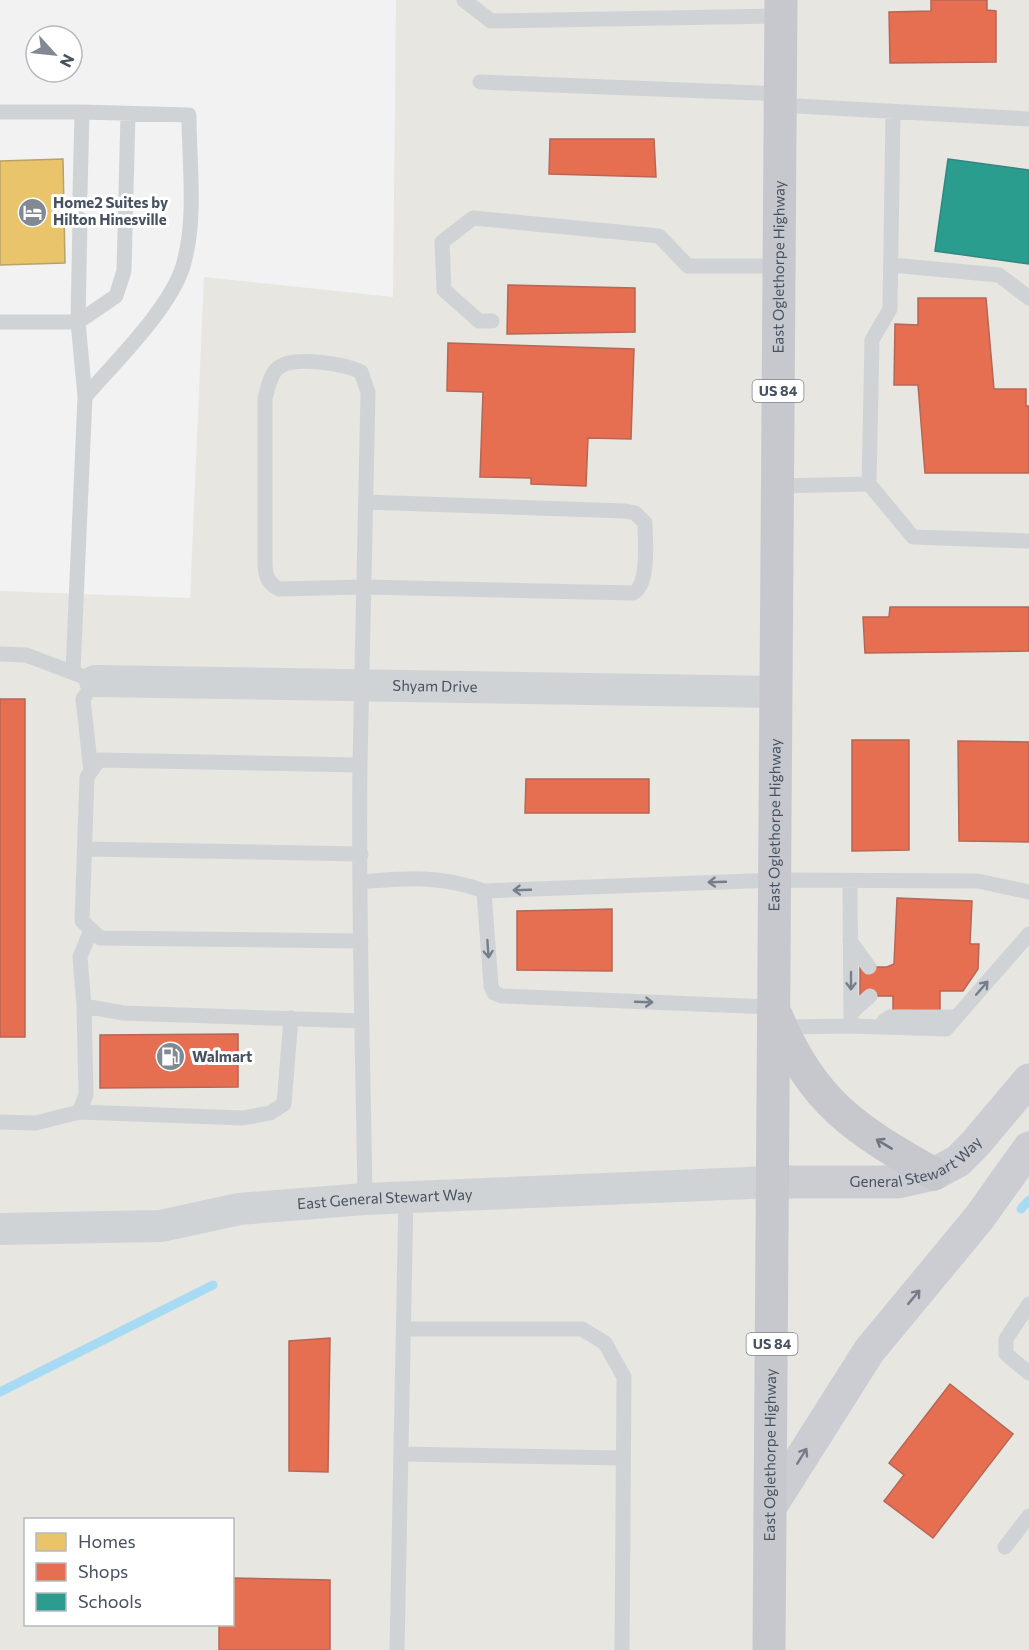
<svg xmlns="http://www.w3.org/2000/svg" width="1029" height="1650" font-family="Commissioner,sans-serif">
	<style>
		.commercial { fill: #e7e6e0; fill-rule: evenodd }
		.homes { fill: #e9c46a; stroke: #b8a267; stroke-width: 1.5 }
		.shops { fill: #e76f51; stroke: #b76656; stroke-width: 1.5 }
		.schools { fill: #2a9d8f; stroke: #338681; stroke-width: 1.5 }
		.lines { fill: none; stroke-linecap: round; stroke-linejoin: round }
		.stream { stroke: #a7daf3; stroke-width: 9 }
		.service { stroke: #d0d3d6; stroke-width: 15 }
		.minor { stroke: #d0d3d6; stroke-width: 32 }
		.primary { stroke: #cbcdd3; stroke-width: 33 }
		.trunk { stroke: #c6c8ce; stroke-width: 33 }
		.oneway { stroke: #777e89 }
		.oneway2 { stroke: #6d7581 }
		.oneway3 { stroke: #757c88 }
		.labels { text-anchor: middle; stroke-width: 6; stroke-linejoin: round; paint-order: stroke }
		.shield { fill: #fff; stroke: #7e8590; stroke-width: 1.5 }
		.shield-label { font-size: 14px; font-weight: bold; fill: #475160 }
		.poi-label { font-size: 15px; font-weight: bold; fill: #475160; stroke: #fff; text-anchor: start }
		.street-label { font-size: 15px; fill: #475160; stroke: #fff }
	</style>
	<rect width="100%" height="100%" fill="#f3f2f2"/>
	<path class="commercial" d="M 396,0 L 1029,0 L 1029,1650 L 0,1650 L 0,591 L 190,598 L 204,277 L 393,297 ZM 26,1520 L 232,1520 L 232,1624 L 26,1624 Z"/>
	<path class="homes" d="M 63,159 L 65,263 L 0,265 L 0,161 Z"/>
	<path class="shops" d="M 931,0 L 987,0 L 987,10 L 996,11 L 996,62 L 890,63 L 889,12 L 931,11 Z
		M 550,139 L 654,139 L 656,177 L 549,174 Z
		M 508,285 L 635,288 L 635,332 L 507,334 Z
		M 918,298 L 986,298 L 994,389 L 1026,389 L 1026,406 L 1029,406 L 1029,473 L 925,473 L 918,385 L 894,385 L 895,324 L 918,325 Z
		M 448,343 L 634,349 L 631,439 L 588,438 L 586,486 L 531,484 L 531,478 L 480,477 L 483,392 L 447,391 Z
		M 890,607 L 1029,607 L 1029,651 L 865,653 L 863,617 L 889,617 Z
		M 0,699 L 25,699 L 25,1037 L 0,1037 Z
		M 852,740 L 909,740 L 909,850 L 852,851 Z
		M 958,741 L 1029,742 L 1029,842 L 959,841 Z
		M 526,779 L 649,779 L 649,813 L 525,813 Z
		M 897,898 L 972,901 L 970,944 L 979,944 L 978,969 L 963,991 L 940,991 L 940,1010 L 893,1011 L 893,996 L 860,996 L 860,967 L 887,967 L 894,964 Z
		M 612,909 L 612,971 L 517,970 L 517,911 Z
		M 238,1034 L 238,1087 L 100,1088 L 100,1035 Z
		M 330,1338 L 328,1472 L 289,1471 L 289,1341 Z
		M 950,1384 L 1013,1434 L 933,1538 L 884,1501 L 904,1475 L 889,1463 Z
		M 232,1578 L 330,1580 L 330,1650 L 219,1650 L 219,1624 L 232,1624 Z"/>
	<path class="schools" d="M 948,159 L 1029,170 L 1029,264 L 935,251 Z"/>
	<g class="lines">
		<path class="stream" d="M 1021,1209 L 1029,1200
			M 0,1392 L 213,1285"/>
		<path class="service" d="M 464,0 L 491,21 L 781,16
			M 480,82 L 780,94
			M 780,105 L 1029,119
			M 0,112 L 82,112 L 80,194
			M 82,112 L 189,115 C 189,164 197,219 183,266 C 170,309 114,363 85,397
			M 893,112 L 890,309 L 872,340 L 869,484 L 913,537 L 1029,541
			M 891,265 L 999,275 L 1029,298
			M 492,321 L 479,321 L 444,290 L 442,242 L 473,218 L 659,236 L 688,266 L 779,266
			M 0,322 L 78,322 L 116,296 L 124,271 L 128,114
			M 777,486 L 869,484
			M 0,654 L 26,655 L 95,681 L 83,699 L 91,771
			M 73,671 L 85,397 L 78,322 L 80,219
			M 360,765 L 99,760 L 87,777 L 82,921 L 100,938 L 361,941
			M 85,849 L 361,854
			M 850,881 L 851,1026 L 946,1029 L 1029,934
			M 361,882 C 406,878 441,875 484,891 L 775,880 L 978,881 L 1029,892
			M 484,891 L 491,986 L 494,993 L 502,996 L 772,1007
			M 91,930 L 80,957 L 84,1006 L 123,1013 L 362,1021
			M 850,941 L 869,967
			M 851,1013 L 870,996
			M 884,1021 L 890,1017 L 956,1017
			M 781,1027 L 851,1026
			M 79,1112 L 243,1118 L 270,1113 L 284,1104 L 291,1018
			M 0,1122 L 36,1123 L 79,1112 L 86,1095 L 84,1006
			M 365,1199 C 363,1054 358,909 360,764 C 362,640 366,516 368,392 L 361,372 C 345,364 293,355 278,368 C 270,374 268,389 265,398 L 265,560 C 265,574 266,582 279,589 L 364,587 L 633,593 C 650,585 645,540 645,523 L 635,513 L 625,511 L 366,502
			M 1029,1304 L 1006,1339 L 1006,1354 L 1029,1373
			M 404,1329 L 582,1329 L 605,1343 L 624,1377 L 622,1650
			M 401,1454 L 623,1458
			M 1005,1547 L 1029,1516
			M 397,1650 L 406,1197"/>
		<g class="minor">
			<path id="s1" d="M 95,681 L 775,692"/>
			<path id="s2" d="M 0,1229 L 161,1226 L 239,1209 L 365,1199 L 773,1182"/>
		</g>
		<g class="primary">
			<path id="s3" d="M 773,1182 L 898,1182 L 934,1174 L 958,1161 L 975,1144 L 1029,1080"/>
			<path d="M 771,1506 L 869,1351 L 979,1218 L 1029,1148"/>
		</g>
		<g class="trunk">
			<path d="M 777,1017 C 812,1102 856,1130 934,1174"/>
			<path id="s4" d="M 769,1650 L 781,0"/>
		</g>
	</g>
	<defs><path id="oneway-shaft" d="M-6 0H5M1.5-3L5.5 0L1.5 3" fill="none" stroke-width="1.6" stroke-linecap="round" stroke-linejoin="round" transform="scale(1.5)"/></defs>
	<g class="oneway">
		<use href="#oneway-shaft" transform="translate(717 882) rotate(178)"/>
		<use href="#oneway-shaft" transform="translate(522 890) rotate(178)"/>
		<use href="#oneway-shaft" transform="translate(488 949) rotate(86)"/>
		<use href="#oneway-shaft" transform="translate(851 981) rotate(90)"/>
		<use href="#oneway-shaft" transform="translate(982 988) rotate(-49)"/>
		<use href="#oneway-shaft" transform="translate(644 1002) rotate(2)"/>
	</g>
	<use class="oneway2" href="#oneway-shaft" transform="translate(884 1144) rotate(-149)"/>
	<g class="oneway3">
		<use href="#oneway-shaft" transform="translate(914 1297) rotate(-50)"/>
		<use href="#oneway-shaft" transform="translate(802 1456) rotate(-58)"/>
	</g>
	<defs>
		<symbol id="hotel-disc" viewBox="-11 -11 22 22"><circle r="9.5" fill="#838993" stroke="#fff"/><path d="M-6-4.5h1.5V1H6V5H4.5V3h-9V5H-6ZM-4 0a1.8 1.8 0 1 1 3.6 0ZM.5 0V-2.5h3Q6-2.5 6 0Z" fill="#fff"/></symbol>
		<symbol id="fuel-disc" viewBox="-11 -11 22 22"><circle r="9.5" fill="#838993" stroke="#fff"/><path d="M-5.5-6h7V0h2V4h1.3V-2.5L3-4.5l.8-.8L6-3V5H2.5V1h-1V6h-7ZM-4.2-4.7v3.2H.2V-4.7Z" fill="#fff"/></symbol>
	</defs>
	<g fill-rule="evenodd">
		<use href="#hotel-disc" x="16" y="196" width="33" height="33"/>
		<use href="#fuel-disc" x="154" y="1040" width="33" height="33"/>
	</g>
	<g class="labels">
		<g class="shield">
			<rect x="752.5" y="380" width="51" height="22" rx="4.5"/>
			<rect x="746.5" y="1333" width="51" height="22" rx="4.5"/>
		</g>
		<g class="shield-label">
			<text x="778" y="396">US 84</text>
			<text x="772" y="1349">US 84</text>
		</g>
		<g class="poi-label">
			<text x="53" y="208">Home2 Suites by<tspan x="53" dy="17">Hilton Hinesville</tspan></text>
			<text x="192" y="1062">Walmart</text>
		</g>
		<g class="street-label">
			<text dy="5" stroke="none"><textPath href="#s4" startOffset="1383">East Oglethorpe Highway</textPath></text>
			<text dy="5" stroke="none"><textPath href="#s1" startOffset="340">Shyam Drive</textPath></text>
			<text dy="5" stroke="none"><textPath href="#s4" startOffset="825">East Oglethorpe Highway</textPath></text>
			<text dy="5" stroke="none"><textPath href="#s3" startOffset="148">General Stewart Way</textPath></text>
			<text dy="5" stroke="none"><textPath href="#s2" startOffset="387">East General Stewart Way</textPath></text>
			<text dy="5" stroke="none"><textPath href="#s4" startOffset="195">East Oglethorpe Highway</textPath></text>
		</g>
	</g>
	<rect x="24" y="1518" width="210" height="108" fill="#ffffff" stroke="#b5b9bf" stroke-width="1.5"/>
	<rect x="36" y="1533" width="30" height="18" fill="#e9c46a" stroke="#b5b9bf" stroke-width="1.5"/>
	<text x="78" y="1548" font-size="18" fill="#475160">Homes</text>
	<rect x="36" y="1563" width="30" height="18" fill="#e76f51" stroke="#b5b9bf" stroke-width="1.5"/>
	<text x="78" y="1578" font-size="18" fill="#475160">Shops</text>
	<rect x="36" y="1593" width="30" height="18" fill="#2a9d8f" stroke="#b5b9bf" stroke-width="1.5"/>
	<text x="78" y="1608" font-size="18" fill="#475160">Schools</text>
	<g transform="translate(54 54) rotate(117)"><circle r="28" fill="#ffffff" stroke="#b5b9bf" stroke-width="1.5"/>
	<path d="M0-4.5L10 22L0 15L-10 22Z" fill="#838993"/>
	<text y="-9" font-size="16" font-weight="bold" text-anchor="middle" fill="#475160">N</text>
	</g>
</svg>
